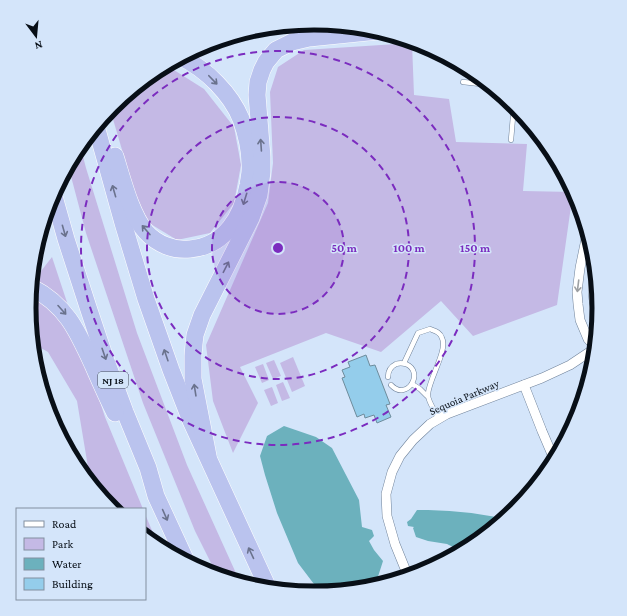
<svg xmlns="http://www.w3.org/2000/svg" width="627" height="616" font-family="'Crimson Pro',serif">
	<style>
		.green { fill: #c4b9e5 }
		.water { fill: #6cb1bd }
		.building { fill: #94cdeb; stroke: #6e8c9c }
		.lines { fill: none; stroke-linecap: round; stroke-linejoin: round }
		.service-casing { stroke: #6e8199; stroke-width: 5.5 }
		.minor-casing { stroke: #6e8199; stroke-width: 10 }
		.motorway-casing { stroke: #fff; stroke-width: 18 }
		.service { stroke: #fff; stroke-width: 4.5 }
		.minor { stroke: #fff; stroke-width: 9 }
		.motorway { stroke: #bac3ee; stroke-width: 17 }
		.oneway { stroke: #6a728d }
		.oneway2 { stroke: #9c9fa2 }
		.ring { fill: none; stroke: #7b2cbf; stroke-width: 2; stroke-dasharray: 7 5 }
		.labels { text-anchor: middle; stroke-width: 3; stroke-linejoin: round; paint-order: stroke }
		.shield { fill: #d4e5fa; stroke: #454f5b; stroke-width: 1 }
		.shield-label { font-size: 10px; font-weight: bold; fill: #080f17 }
		.street-label { font-size: 11px; fill: #080f17; stroke: #d4e5fa }
		.rim { fill: none; stroke: #080f17; stroke-width: 5 }
		.centre { fill: #7b2cbf; stroke: #d4e5fa; stroke-width: 2 }
		.ring-label { font-size: 12px; text-anchor: middle; font-weight: bold; fill: #7b2cbf; stroke: #d4e5fa; stroke-width: 3; stroke-linejoin: round; paint-order: stroke }
	</style>
	<rect width="100%" height="100%" fill="#d4e5fa"/>
	<g class="green">
		<polygon points="412,43 414,95 449,99 456,142 527,144 523,191 573,192 557,305 473,336 441,301 381,352 326,333 240,367 258,403 233,453 213,401 206,345 268,203 273,163 270,92 278,67 304,50"/>
		<polygon points="166,65 204,89 234,127 241,165 234,203 210,233 177,240 149,223 135,194 110,109 155,71"/>
		<polygon points="80,145 86,168 137,333 187,465 240,582 217,575 195,531 143,403 86,233 68,165 77,149"/>
		<polygon points="52,257 105,417 143,509 112,509 97,491 89,473 77,401 48,352 32,343 29,308 31,284"/>
		<polygon points="293,357 305,386 292,392 280,363"/>
		<polygon points="274,360 281,376 273,379 266,363"/>
		<polygon points="263,364 269,380 262,383 255,367"/>
		<polygon points="283,382 290,398 282,401 276,385"/>
		<polygon points="272,387 278,403 271,406 264,390"/>
		<polygon points="145,514 159,547 145,537"/>
	</g>
	<g class="water">
		<polygon points="284,426 316,437 332,448 359,500 362,527 372,530 374,536 369,541 374,550 383,561 375,586 369,588 320,592 298,563 277,513 265,475 260,456 267,436"/>
		<path d="M417 510C446 510 475 512 504 519L472 545 461 551 447 544 428 541 416 537 413 528 414 527 408 526 407 522 411 519Z"/>
	</g>
	<polygon class="building" points="366,355 370,366 375,365 390,404 386,405 391,417 377,423 374,415 365,418 364,414 357,417 342,378 345,377 342,370 350,367 348,362"/>
	<g class="lines">
		<defs>
			<g id="service">
				<polyline points="463,82 489,85"/>
				<polyline points="511,140 514,105"/>
				<path d="M404 363 418 333 430 329C435 331 440 332 442 338 448 350 429 379 428 394 427 400 436 413 439 419"/>
				<path d="M388 377C388 371 390 367 396 364 399 363 402 363 406 364 425 372 407 402 391 385"/>
				<polyline points="412,384 420,389 427,396"/>
			</g>
			<g id="minor">
				<polyline points="587,234 580,268 577,292 578,304 580,320 588,339 595,347"/>
				<path d="M595 268C592 286 592 299 598 316"/>
				<polyline points="524,385 542,431 554,459"/>
				<polyline points="408,576 395,544 387,516 386,494 392,472 400,456 413,440 430,424 447,414 542,378 570,365 594,349"/>
			</g>
			<g id="motorway">
				<polyline points="96,126 123,223 146,299 171,370 191,421 268,588"/>
				<path d="M115 156C122 178 131 215 146 232 157 244 174 251 190 249 225 246 242 217 248 185 249 178 251 171 250 164 250 149 246 133 241 119 231 94 206 69 181 57"/>
				<polyline points="53,193 66,239 88,307 106,361 125,412 148,468 156,496 186,561"/>
				<path d="M31 287C66 305 77 330 93 365 100 381 107 397 115 413"/>
				<polyline points="208,456 193,379 193,356 194,344 195,335 202,315 251,218 259,195 262,172 262,157 257,95 258,82 262,70 266,62 276,50 292,42 309,38 378,31"/>
			</g>
		</defs>
		<use href="#service" class="service-casing"/>
		<use href="#minor" class="minor-casing"/>
		<use href="#motorway" class="motorway-casing"/>
		<use href="#service" class="service"/>
		<use href="#minor" class="minor"/>
		<use href="#motorway" class="motorway"/>
	</g>
	<defs><path id="oneway-shaft" d="M-6 0H5M1.5-3L5.5 0L1.5 3" fill="none" stroke-width="1.6" stroke-linecap="round" stroke-linejoin="round"/></defs>
	<g class="oneway">
		<use href="#oneway-shaft" transform="translate(213 80) rotate(46)"/>
		<use href="#oneway-shaft" transform="translate(261 145) rotate(-94)"/>
		<use href="#oneway-shaft" transform="translate(114 191) rotate(-106)"/>
		<use href="#oneway-shaft" transform="translate(245 199) rotate(107)"/>
		<use href="#oneway-shaft" transform="translate(146 230) rotate(-131)"/>
		<use href="#oneway-shaft" transform="translate(64 231) rotate(74)"/>
		<use href="#oneway-shaft" transform="translate(226 267) rotate(-63)"/>
		<use href="#oneway-shaft" transform="translate(62 310) rotate(48)"/>
		<use href="#oneway-shaft" transform="translate(104 354) rotate(71)"/>
		<use href="#oneway-shaft" transform="translate(166 355) rotate(-109)"/>
		<use href="#oneway-shaft" transform="translate(195 390) rotate(-99)"/>
		<use href="#oneway-shaft" transform="translate(165 515) rotate(66)"/>
		<use href="#oneway-shaft" transform="translate(251 553) rotate(-115)"/>
	</g>
	<use class="oneway2" href="#oneway-shaft" transform="translate(578 286) rotate(97)"/>
	<circle cx="278" cy="248" r="66" fill="#7b2cbf" fill-opacity=".12"/>
	<g class="ring">
		<circle cx="278" cy="248" r="66"/>
		<circle cx="278" cy="248" r="131"/>
		<circle cx="278" cy="248" r="197"/>
	</g>
	<g class="labels">
		<rect class="shield" x="98" y="372" width="30" height="16" rx="3"/>
		<g class="shield-label">
			<text x="113" y="384">NJ 18</text>
		</g>
		<g class="street-label">
			<text transform="translate(464 397) rotate(-23)" y="4">Sequoia Parkway</text>
		</g>
	</g>
	<path d="M0 0H627V616H0ZM36 308a278 278 0 1 1 556 0a278 278 0 1 1-556 0Z" fill="#d4e5fa" fill-rule="evenodd"/>
	<path class="rim" d="M36 308a278 278 0 1 1 556 0a278 278 0 1 1-556 0Z"/>
	<circle cx="278" cy="248" r="6" class="centre"/>
	<g class="ring-label">
		<text x="344" y="252">50 m</text>
		<text x="409" y="252">100 m</text>
		<text x="475" y="252">150 m</text>
	</g>
	<rect x="16" y="508" width="130" height="92" fill="#d4e5fa" stroke="#828f9f"/>
	<rect x="24" y="521" width="20" height="6" fill="#ffffff" stroke="#828f9f"/>
	<text x="52" y="528" font-size="12" fill="#080f17">Road</text>
	<rect x="24" y="538" width="20" height="12" fill="#c4b9e5" stroke="#828f9f"/>
	<text x="52" y="548" font-size="12" fill="#080f17">Park</text>
	<rect x="24" y="558" width="20" height="12" fill="#6cb1bd" stroke="#828f9f"/>
	<text x="52" y="568" font-size="12" fill="#080f17">Water</text>
	<rect x="24" y="578" width="20" height="12" fill="#94cdeb" stroke="#828f9f"/>
	<text x="52" y="588" font-size="12" fill="#080f17">Building</text>
	<g transform="translate(36 36) rotate(164)" stroke="#d4e5fa" stroke-width="3" paint-order="stroke">
	<path d="M0-3L7 15L0 10L-7 15Z" fill="#080f17"/>
	<text y="-6" font-size="11" font-weight="bold" text-anchor="middle" fill="#080f17">N</text>
	</g>
</svg>
